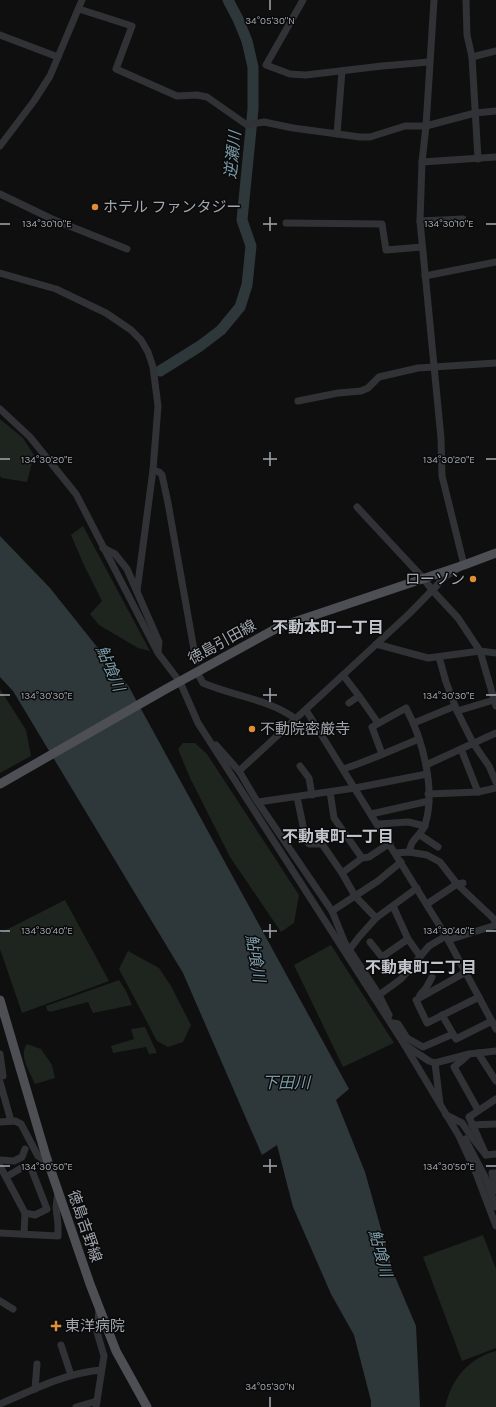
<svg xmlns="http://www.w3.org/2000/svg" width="496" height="1407" font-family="Karla,'Noto Sans JP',sans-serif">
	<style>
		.green { fill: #1e241e }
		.water { fill: #2e383b }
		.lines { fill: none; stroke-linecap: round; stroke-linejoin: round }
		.river { stroke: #2e383b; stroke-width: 11 }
		.minor { stroke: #313235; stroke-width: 7 }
		.major { stroke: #4d4f54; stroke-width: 9 }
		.ticks { fill: none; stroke: #a2a8b0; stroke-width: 1.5 }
		.poi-dot { fill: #de8d39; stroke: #0a0a0b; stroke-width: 1.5 }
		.labels { text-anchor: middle; stroke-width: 3; stroke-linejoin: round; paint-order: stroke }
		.poi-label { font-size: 15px; fill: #a2a8b0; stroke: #0a0a0b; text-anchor: start }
		.street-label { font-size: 15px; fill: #a2a8b0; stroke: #0a0a0b }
		.water-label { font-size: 16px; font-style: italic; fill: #7b9aa8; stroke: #0a0a0b }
		.neighbourhood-label { font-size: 16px; font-weight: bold; fill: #c2c6cc; stroke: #0a0a0b }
		.ticks-label { font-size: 10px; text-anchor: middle; fill: #a2a8b0; stroke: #0a0a0b; stroke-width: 3; stroke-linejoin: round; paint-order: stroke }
	</style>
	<rect width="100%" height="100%" fill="#0f0f10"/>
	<g class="green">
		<polygon points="0,419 23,438 34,455 27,482 2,478 0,476"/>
		<polygon points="83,526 150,651 138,648 99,625 90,614 102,601 84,565 71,535"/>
		<polygon points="0,689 26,730 31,756 0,773"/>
		<polygon points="183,743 195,743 207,754 299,895 294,923 281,932 230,857 190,778 178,749"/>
		<polygon points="65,900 109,981 22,1013 0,949 0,933"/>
		<polygon points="331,945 394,1043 343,1067 294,965"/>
		<polygon points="128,951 159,968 171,986 191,1025 183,1042 168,1047 157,1041 119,969"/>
		<polygon points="119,980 126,991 132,1005 93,1013 88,1002 50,1012 47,1010 46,1006"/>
		<polygon points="145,1027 157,1053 149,1054 146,1047 113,1053 111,1046 134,1039 131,1029"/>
		<path d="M27 1044 41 1049 52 1065 55 1078 35 1084C30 1072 18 1055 27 1044Z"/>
		<polygon points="483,1235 496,1269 496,1348 462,1361 423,1257"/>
		<path d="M496 1351V1407H445C451 1380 468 1358 496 1351Z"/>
	</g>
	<polygon class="water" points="0,536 50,588 129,687 349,1089 336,1100 365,1172 393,1272 416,1326 420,1407 371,1407 371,1401 354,1335 331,1294 293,1207 277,1145 262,1155 183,973 13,691 0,677"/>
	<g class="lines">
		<polyline class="river" points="160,371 200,346 221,330 240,307 247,285 251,246 242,220 253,109 253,67 247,41 238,19 228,0"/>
		<g class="minor">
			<polyline points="303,0 266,65 290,74 306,75 382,66 429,62"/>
			<polyline points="466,0 467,35 472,57 478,159"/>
			<polyline points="79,9 132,26 116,69 177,96 197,95 207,97 247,125 264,122 293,128 360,137 370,137 405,126 426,126 475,113 496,111"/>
			<polyline points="0,35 58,57"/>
			<polyline points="472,57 496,51"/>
			<polyline points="337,134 342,71"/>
			<polyline points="0,146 34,101 50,76 82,0"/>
			<polyline points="422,162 496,157"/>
			<polyline points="0,194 52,219 127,249"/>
			<polyline points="420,221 463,219"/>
			<polyline points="286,223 382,224 386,250 422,247"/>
			<polyline points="0,273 56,289 106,313 131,330 141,340 148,352 153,367 158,406 153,470 137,591"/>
			<polyline points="425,276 496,262"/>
			<polyline points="298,401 338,393 361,391 368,388 379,377 418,368 496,363"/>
			<polyline points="0,409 30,437 76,494 158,653 180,682 198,723 404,1044 459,1136 476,1173 496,1226"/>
			<polyline points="153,470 159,472 162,475 168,503 196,661"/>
			<polyline points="357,507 423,578 433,591 458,618 480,651 496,706"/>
			<polyline points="103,548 115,554 127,569 159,642 158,652"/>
			<polyline points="376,644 428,658 480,651 496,653"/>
			<polyline points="439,657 446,682 457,711 473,743 489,766 496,782"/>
			<polyline points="343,675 359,696 378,723"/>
			<path d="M199 676 203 683C233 696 269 699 296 719"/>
			<polyline points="349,703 359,696"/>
			<polyline points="306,710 446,936 496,1029"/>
			<polyline points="457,711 494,700"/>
			<polyline points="414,723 455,706"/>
			<polyline points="216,745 239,771 255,798 332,911 345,943 379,995 389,1015"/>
			<polyline points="461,749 478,792"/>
			<path d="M382 754 372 727 406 708C423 740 436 790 425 825 422 833 416 836 412 843 411 845 410 849 409 852"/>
			<polyline points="426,765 496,733"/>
			<polyline points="300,766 309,778 312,795"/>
			<path d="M343 769C369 761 394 749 419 739"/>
			<polyline points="239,771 410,613 446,576 464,565 442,476 441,438 420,221 422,162 426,126 434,0"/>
			<polyline points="330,792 334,818 362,858"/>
			<polyline points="428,794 478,792 496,788"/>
			<polyline points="297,797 306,840 309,844 322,844 342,873 355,896 376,918"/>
			<polyline points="258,802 355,788 427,774"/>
			<polyline points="371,814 429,801"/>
			<polyline points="378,824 408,822 425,826"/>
			<polyline points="420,835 438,847"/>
			<polyline points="396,853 409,852 427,855 440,862 457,884 493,918 496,923"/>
			<polyline points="342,873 362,858 369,857 390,843"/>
			<polyline points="427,904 457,884 463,883"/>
			<polyline points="393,906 408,939 420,956"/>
			<polyline points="332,911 378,881 401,862"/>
			<polyline points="448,940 496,925"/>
			<polyline points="370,942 382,957 408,939"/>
			<polyline points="350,949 359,937 376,918 417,888"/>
			<polyline points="466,972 416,1000 427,1023 479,997"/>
			<polyline points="379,995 401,979 429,946 446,936"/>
			<polyline points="420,995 426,988 432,977"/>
			<polyline points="442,1015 456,1039 492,1021"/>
			<polyline points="393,1023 398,1024 407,1038 423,1047 453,1034"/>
			<polyline points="405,1045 429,1061 435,1063 469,1054 496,1051"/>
			<polyline points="478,1053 496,1081"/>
			<polyline points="0,1054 3,1076 0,1076"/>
			<polyline points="467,1056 454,1067 478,1110"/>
			<polyline points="435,1063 440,1104"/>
			<polyline points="0,1082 11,1121"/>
			<polyline points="446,1115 462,1123 471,1136 486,1155 496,1154"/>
			<polyline points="0,1122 15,1121 21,1124 38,1156 49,1164"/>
			<polyline points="472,1125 496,1124"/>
			<polyline points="465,1139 485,1177 496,1207"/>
			<polyline points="486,1155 469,1117 496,1099"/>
			<polyline points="0,1160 14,1161 22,1157 25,1149"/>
			<polyline points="0,1166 25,1213 24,1234"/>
			<polyline points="6,1177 23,1167 31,1168 47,1209 35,1215 25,1213"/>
			<polyline points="495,1191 492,1173 496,1173"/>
			<polyline points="0,1233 58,1236 58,1224 56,1207 58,1192"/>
			<polyline points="0,1301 13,1309"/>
			<polyline points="61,1345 71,1375"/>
			<polyline points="35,1389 37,1364"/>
			<path d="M0 1404C33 1390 65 1373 101 1370"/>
			<polyline points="76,1407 97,1401"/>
			<polyline points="96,1407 104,1356 97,1332 99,1309"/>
		</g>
		<g class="major">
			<polyline points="0,784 166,689 279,627 464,565 496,553"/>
			<polyline points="0,1000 46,1156 90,1284 116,1351 147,1407"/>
		</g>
	</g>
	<path class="ticks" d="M270 0V10M270 217V231M0 224H10M263 224H277M486 224H496M270 452V466M0 459H10M263 459H277M486 459H496M270 688V702M0 695H10M263 695H277M486 695H496M270 924V938M0 931H10M263 931H277M486 931H496M270 1159V1173M0 1166H10M263 1166H277M486 1166H496M270 1397V1407"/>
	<g class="poi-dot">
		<circle cx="95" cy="207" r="4"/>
		<circle cx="473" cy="579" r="4"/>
		<circle cx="252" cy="729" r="4"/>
		<path d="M54 1320h4v4h4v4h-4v4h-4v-4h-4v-4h4z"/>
	</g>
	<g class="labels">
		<g class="poi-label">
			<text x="103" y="212">ホテル ファンタジー</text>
			<text x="465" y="584" text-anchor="end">ローソン</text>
			<text x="260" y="734">不動院密厳寺</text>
			<text x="65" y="1331">東洋病院</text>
		</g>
		<g class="street-label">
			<text transform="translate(222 642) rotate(-29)" y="5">徳島引田線</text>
			<text transform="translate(85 1226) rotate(71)" y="5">徳島吉野線</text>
		</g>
		<g class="water-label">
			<text transform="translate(232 155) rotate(-84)" y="6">逆瀬川</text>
			<text transform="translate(111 668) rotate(67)" y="6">鮎喰川</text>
			<text transform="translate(256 958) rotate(80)" y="6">鮎喰川</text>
			<text x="286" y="1088">下田川</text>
			<text transform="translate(381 1253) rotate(75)" y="6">鮎喰川</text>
		</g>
		<g class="neighbourhood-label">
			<text x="328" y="633">不動本町一丁目</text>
			<text x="338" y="842">不動東町一丁目</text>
			<text x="421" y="973">不動東町二丁目</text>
		</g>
	</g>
	<g class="ticks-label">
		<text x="270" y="24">34°05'30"N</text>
		<text x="449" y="227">134°30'10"E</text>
		<text x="47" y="227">134°30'10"E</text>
		<text x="47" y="463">134°30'20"E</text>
		<text x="449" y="463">134°30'20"E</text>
		<text x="449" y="699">134°30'30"E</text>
		<text x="47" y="699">134°30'30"E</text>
		<text x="449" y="934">134°30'40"E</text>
		<text x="47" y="934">134°30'40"E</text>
		<text x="47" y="1170">134°30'50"E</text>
		<text x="449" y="1170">134°30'50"E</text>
		<text x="270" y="1390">34°05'30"N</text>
	</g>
</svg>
